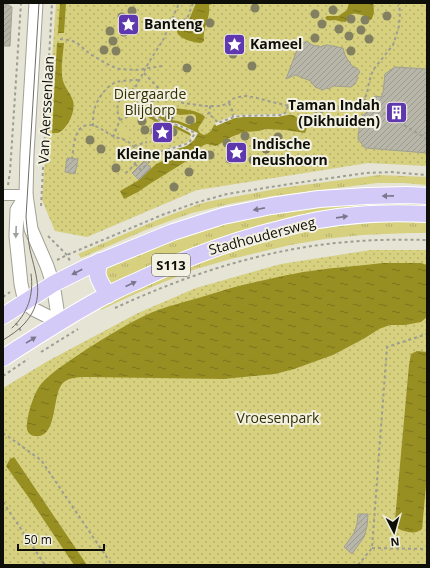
<svg xmlns="http://www.w3.org/2000/svg" width="430" height="568" font-family="'Open Sans',sans-serif">
	<style>
		.grass { fill: url(#grass-tufts) }
		.park { fill: url(#park-dots) }
		.garden { fill: #d6d07f }
		.water { fill: url(#water-ripples); fill-rule: evenodd }
		.pier { fill: #e5e4d5 }
		.lines { fill: none; stroke-linecap: round; stroke-linejoin: round }
		.stream { stroke: #988f23; stroke-width: 3.5 }
		.building { fill: url(#building-hatch); stroke: #a1a092 }
		.minor-casing { stroke: #a2a194; stroke-width: 12 }
		.tertiary-casing { stroke: #a2a194; stroke-width: 15 }
		.primary-casing { stroke: #fff; stroke-width: 18 }
		.path { stroke: #9d9d91; stroke-width: 2; stroke-dasharray: 3 3; stroke-linecap: butt }
		.minor { stroke: #fff; stroke-width: 10 }
		.tertiary { stroke: #fff; stroke-width: 13 }
		.primary { stroke: #d3caf7; stroke-width: 16 }
		.tram { stroke: #6e6e64; stroke-width: 1 }
		.tree { fill: #838061 }
		.oneway { fill: #7b768c }
		.oneway2 { fill: #9f9f9d }
		.labels { text-anchor: middle; stroke-width: 4; stroke-linejoin: round; paint-order: stroke }
		.shield { fill: #f2f1e2; stroke: #53534b; stroke-width: 1 }
		.shield-label { font-size: 13px; font-weight: bold; fill: #0f0f0a }
		.poi-label { font-size: 14px; font-weight: bold; fill: #0f0f0a; stroke: #f2f1e2; text-anchor: start }
		.park-label { font-size: 14px; fill: #322f02; stroke: #f2f1e2 }
		.street-label { font-size: 14px; fill: #0f0f0a; stroke: #f2f1e2 }
	</style>
	<defs>
		<pattern id="grass-tufts" width="24" height="20" patternUnits="userSpaceOnUse"><rect width="24" height="20" fill="#d6d07f"/><path d="M3 7l-1-3M5 7V3M7 7l1-3M15 17l-1-3M17 17v-4M19 17l1-3" fill="none" stroke="#b6b16c"/></pattern>
		<pattern id="park-dots" width="8" height="8" patternUnits="userSpaceOnUse"><rect width="8" height="8" fill="#d6d07f"/><path d="M2 2h.1M6 6h.1" fill="none" stroke="#b6b16c" stroke-width="1.8" stroke-linecap="round"/></pattern>
		<pattern id="water-ripples" width="26" height="14" patternUnits="userSpaceOnUse"><rect width="26" height="14" fill="#988f23"/><path d="M2 4q2-2 4 0t4 0M15 11q2-2 4 0t4 0" fill="none" stroke="#7a731d"/></pattern>
		<pattern id="building-hatch" width="6" height="6" patternUnits="userSpaceOnUse"><rect width="6" height="6" fill="#b7b6a8"/><path d="M-1 1l2-2M0 6l6-6M5 7l2-2" fill="none" stroke="#9c9b8f"/></pattern>
	</defs>
	<rect width="100%" height="100%" fill="#e5e4d5"/>
	<g class="grass">
		<polygon points="379,175 427,177 427,185 404,183 377,183 273,196 229,204 192,213 172,220 148,229 81,258 78,254 157,220 199,204 211,201 281,188"/>
		<polygon points="372,202 427,202 427,206 399,205 374,206 112,284 109,283 105,275 106,271 108,268 163,245 177,238 255,215 330,206"/>
		<polygon points="393,221 427,223 427,233 408,233 362,235 325,239 290,245 227,260 193,270 135,294 103,309 101,310 99,307 99,305 215,254 291,233 330,227"/>
	</g>
	<g class="park">
		<polygon points="56,3 427,3 427,166 368,163 197,190 87,237 55,231 42,200"/>
		<polygon points="371,250 427,250 427,565 3,565 3,388 48,361 138,313 196,288 281,264"/>
	</g>
	<g class="garden">
		<path d="M140 86C144 98 143 110 134 120 130 123 126 124 124 128L125 131C129 133 131 134 131 138L121 132V124L129 119 134 115 139 105 140 97 138 90Z"/>
		<path d="M129 94H131L134 96C135 104 131 112 123 115L120 113C120 105 122 99 129 94Z"/>
	</g>
	<g class="water">
		<polygon points="60,3 66,3 64,33 58,33"/>
		<path d="M196 3H215L209 5C211 18 202 28 204 41L201 43C195 43 179 39 177 32 177 28 179 25 181 22L189 20Z"/>
		<path d="M349 3H373C374 10 375 14 371 20 364 19 370 20 365 16 362 15 361 15 358 14 349 13 350 15 346 22 342 22 339 21 335 20 332 20 330 21 327 20L325 18 327 16H338L340 15 347 10Z"/>
		<path d="M57 43H64C63 54 60 71 63 81 65 88 71 94 73 101 76 110 68 129 58 133 56 133 53 133 52 133Z"/>
		<path d="M144 108C158 107 196 107 205 117 203 122 198 126 198 130L200 133 204 135 207 134 211 131 214 125 236 117 293 115 305 123 307 127 305 133 285 130 265 129 259 131 244 132 231 137 218 145 215 146 207 144 204 145 195 150 185 162 148 185 138 192 124 199 120 191 139 180 156 164 167 159 169 155 170 151 192 141 191 136 175 128 164 127 143 114 141 112ZM171 112 180 115 193 114 195 115 196 117V122L194 123 189 125 178 121 165 119 163 116 165 114Z"/>
		<path d="M383 263H421L427 265V317L421 322 405 325H390L379 329 365 338 333 355 294 369 275 374 224 379 87 377C80 377 71 377 64 382 51 392 59 439 35 436 28 435 26 430 27 423 28 412 34 393 41 384 52 371 73 359 87 349 106 337 125 325 144 316 164 306 187 302 208 295 215 293 221 291 228 289 244 284 261 281 278 277 289 275 300 272 311 271 335 267 359 266 383 263Z"/>
		<path d="M417 351 427 352V475L422 529C416 535 404 532 397 528L395 520 409 365 411 354Z"/>
		<polygon points="14,457 87,565 74,565 29,498 6,466 10,459"/>
	</g>
	<g class="pier">
		<polygon points="149,107 151,107 152,113 165,122 177,123 198,133 194,140 188,145 184,147 168,151 168,149 172,147 186,143 191,139 190,138 191,135 190,133 177,126 164,125 150,114"/>
		<polygon points="287,113 286,115 278,117 244,117 235,118 216,126 215,123 234,115 280,114"/>
	</g>
	<g class="lines">
		<polyline class="stream" points="118,150 123,152 123,159"/>
	</g>
	<g class="building">
		<polygon points="3,4 9,5 12,7 10,46 3,46"/>
		<polygon points="307,41 312,45 322,47 322,46 327,45 343,48 345,55 348,60 353,67 357,68 360,72 357,76 357,80 355,84 351,87 333,86 329,89 326,88 323,90 315,87 314,85 311,83 311,81 295,75 286,79 297,50 295,47"/>
		<polygon points="395,67 427,69 427,153 365,148 358,139 360,118 374,106 375,96 382,97 382,93 383,93 385,74"/>
		<polygon points="67,158 78,159 75,174 65,172"/>
		<polygon points="144,161 151,168 139,180 132,173"/>
		<polygon points="358,514 368,514 367,526 364,537 352,554 344,547 354,533 357,524"/>
	</g>
	<g class="lines">
		<defs>
			<polyline id="minor" points="3,195 26,195"/>
			<g id="tertiary">
				<polyline points="36,3 27,154 26,195 31,229 47,266 53,284 59,322"/>
				<polyline points="26,195 17,210 16,236 21,284 25,302 28,305 33,309 59,322"/>
			</g>
			<g id="primary">
				<path d="M100 261C94 277 100 281 108 295"/>
				<polyline points="3,316 53,284 87,267 173,232 223,216 271,206 319,199 367,196 408,195 427,196"/>
				<path d="M3 358C37 336 71 314 107 295 117 290 127 285 137 281 183 259 230 241 280 229 305 222 331 217 357 215 380 213 404 213 427 214"/>
			</g>
		</defs>
		<use href="#minor" class="minor-casing"/>
		<use href="#tertiary" class="tertiary-casing"/>
		<use href="#primary" class="primary-casing"/>
		<g class="path">
			<polyline points="171,22 187,19 193,3"/>
			<polyline points="60,39 68,40 76,42 90,54 111,66 119,69 136,70 162,66"/>
			<polyline points="144,73 164,94 183,103 205,106 221,106 228,103 232,99 238,97 247,96 257,98 268,101 316,112 324,112 337,109 360,102 364,99 367,94 369,82 373,70 393,45 396,36 399,26 400,13 399,3"/>
			<polyline points="364,99 374,107 427,139"/>
			<polyline points="229,103 232,110 233,117"/>
			<polyline points="210,106 210,112 208,114 214,118 218,123 231,118 240,116 283,115 285,113 288,106"/>
			<path d="M120 120C113 104 121 94 135 88"/>
			<path d="M93 126C93 121 93 115 94 110 97 100 106 85 117 82 124 80 133 80 140 80"/>
			<polyline points="113,137 120,120 129,116 137,105 137,99 135,88 149,62 163,40 179,3"/>
			<polyline points="134,146 147,142"/>
			<path d="M72 159C74 145 74 120 95 126 101 128 105 132 111 135 115 138 121 138 125 140 134 144 140 154 135 163 133 167 128 171 124 174"/>
			<path d="M135 164 141 170 155 156 162 151 183 145 189 143 195 133 178 125 164 123 151 114 150 110V105L151 102C157 99 161 100 164 94"/>
			<polyline points="8,185 10,172 21,3"/>
			<polyline points="41,206 52,3"/>
			<polyline points="48,236 67,255 70,261"/>
			<polyline points="57,260 67,255 162,215 195,203 227,194 296,183 366,173 392,172 427,175"/>
			<polyline points="3,297 10,292"/>
			<path d="M115 308C182 277 253 253 327 244 360 240 394 239 427 240"/>
			<polyline points="16,323 21,331"/>
			<polyline points="41,352 78,329"/>
			<polyline points="3,376 28,359"/>
			<polyline points="3,433 41,460 112,565"/>
			<polyline points="3,502 45,565"/>
			<polyline points="372,548 427,549"/>
			<polyline points="358,565 372,548 387,347 427,334"/>
		</g>
		<use href="#minor" class="minor"/>
		<use href="#tertiary" class="tertiary"/>
		<use href="#primary" class="primary"/>
		<g class="tram">
			<path d="M12 328C28 313 34 295 31 274"/>
			<path d="M3 340C11 335 19 330 25 323 46 299 36 276 30 250 28 239 27 228 26 217L39 3"/>
		</g>
	</g>
	<g class="tree">
		<circle cx="255" cy="8" r="4.5"/>
		<circle cx="333" cy="10" r="4.5"/>
		<circle cx="132" cy="11" r="4.5"/>
		<circle cx="315" cy="14" r="4.5"/>
		<circle cx="387" cy="16" r="4.5"/>
		<circle cx="122" cy="17" r="4.5"/>
		<circle cx="351" cy="19" r="4.5"/>
		<circle cx="365" cy="20" r="4.5"/>
		<circle cx="210" cy="23" r="4.5"/>
		<circle cx="322" cy="24" r="4.5"/>
		<circle cx="339" cy="29" r="4.5"/>
		<circle cx="361" cy="30" r="4.5"/>
		<circle cx="110" cy="31" r="4.5"/>
		<circle cx="124" cy="32" r="4.5"/>
		<circle cx="349" cy="36" r="4.5"/>
		<circle cx="315" cy="38" r="4.5"/>
		<circle cx="369" cy="39" r="4.5"/>
		<circle cx="113" cy="41" r="4.5"/>
		<circle cx="104" cy="50" r="4.5"/>
		<circle cx="116" cy="51" r="4.5"/>
		<circle cx="351" cy="51" r="4.5"/>
		<circle cx="233" cy="54" r="4.5"/>
		<circle cx="252" cy="66" r="4.5"/>
		<circle cx="187" cy="68" r="4.5"/>
		<circle cx="169" cy="117" r="4.5"/>
		<circle cx="190" cy="120" r="4.5"/>
		<circle cx="142" cy="121" r="4.5"/>
		<circle cx="145" cy="130" r="4.5"/>
		<circle cx="155" cy="131" r="4.5"/>
		<circle cx="173" cy="132" r="4.5"/>
		<circle cx="245" cy="136" r="4.5"/>
		<circle cx="278" cy="137" r="4.5"/>
		<circle cx="90" cy="140" r="4.5"/>
		<circle cx="227" cy="143" r="4.5"/>
		<circle cx="101" cy="149" r="4.5"/>
		<circle cx="266" cy="149" r="4.5"/>
		<circle cx="126" cy="155" r="4.5"/>
		<circle cx="210" cy="155" r="4.5"/>
		<circle cx="230" cy="159" r="4.5"/>
		<circle cx="253" cy="160" r="4.5"/>
		<circle cx="116" cy="168" r="4.5"/>
		<circle cx="189" cy="172" r="4.5"/>
		<circle cx="174" cy="187" r="4.5"/>
	</g>
	<defs><path id="oneway-solid" d="M-6-.8H1V-3.2L6.5 0L1 3.2V.8H-6Z"/></defs>
	<g class="oneway">
		<use href="#oneway-solid" transform="translate(388 196) rotate(179)"/>
		<use href="#oneway-solid" transform="translate(259 209) rotate(169)"/>
		<use href="#oneway-solid" transform="translate(342 217) rotate(-8)"/>
		<use href="#oneway-solid" transform="translate(77 272) rotate(152)"/>
		<use href="#oneway-solid" transform="translate(131 284) rotate(-25)"/>
		<use href="#oneway-solid" transform="translate(31 340) rotate(-32)"/>
	</g>
	<use class="oneway2" href="#oneway-solid" transform="translate(16 232) rotate(92)"/>
	<defs>
		<symbol id="sight-square" viewBox="-11 -11 22 22"><rect x="-9" y="-9" width="18" height="18" rx="4" fill="#5f38b0" stroke="#f2f1e2"/><path d="M0-6L1.8-2.2L6-1.7L2.9 1.2L3.7 5.4L0 3.3L-3.7 5.4L-2.9 1.2L-6-1.7L-1.8-2.2Z" fill="#fff"/></symbol>
		<symbol id="building-square" viewBox="-11 -11 22 22"><rect x="-9" y="-9" width="18" height="18" rx="4" fill="#5f38b0" stroke="#f2f1e2"/><path d="M-4-6H4V6H1V3H-1V6H-4ZM-2.5-4.3h1.7v1.8h-1.7ZM.8-4.3h1.7v1.8H.8ZM-2.5-1h1.7V.8h-1.7ZM.8-1h1.7V.8H.8Z" fill="#fff"/></symbol>
	</defs>
	<g fill-rule="evenodd">
		<use href="#sight-square" x="116" y="12" width="25" height="25"/>
		<use href="#sight-square" x="222" y="32" width="25" height="25"/>
		<use href="#building-square" x="384" y="100" width="25" height="25"/>
		<use href="#sight-square" x="150" y="120" width="25" height="25"/>
		<use href="#sight-square" x="224" y="140" width="25" height="25"/>
	</g>
	<g class="labels">
		<rect class="shield" x="152" y="254" width="38" height="22" rx="3"/>
		<g class="shield-label">
			<text x="171" y="270">S113</text>
		</g>
		<g class="poi-label">
			<text x="144" y="29">Banteng</text>
			<text x="250" y="49">Kameel</text>
			<text x="380" y="110" text-anchor="end">Taman Indah<tspan x="380" dy="16">(Dikhuiden)</tspan></text>
			<text x="252" y="149">Indische<tspan x="252" dy="16">neushoorn</tspan></text>
			<text x="162" y="159" text-anchor="middle">Kleine panda</text>
		</g>
		<g class="park-label">
			<text x="150" y="99">Diergaarde<tspan x="150" dy="16">Blijdorp</tspan></text>
			<text x="278" y="423">Vroesenpark</text>
		</g>
		<g class="street-label">
			<text transform="translate(46 110) rotate(-87)" y="5">Van Aerssenlaan</text>
			<text transform="translate(262 236) rotate(-15)" y="5">Stadhoudersweg</text>
		</g>
	</g>
	<rect width="430" height="568" fill="none" stroke="#0f0f0a" stroke-width="8"/>
	<g transform="translate(394 532) rotate(174)" stroke="#f2f1e2" stroke-width="3" paint-order="stroke">
	<path d="M0-3L7 15L0 10L-7 15Z" fill="#0f0f0a"/>
	<text y="-6" font-size="11" font-weight="bold" text-anchor="middle" fill="#0f0f0a">N</text>
	</g>
	<path d="M18 544v6h86v-6" fill="none" stroke="#0f0f0a" stroke-width="2"/>
	<text x="24" y="544" font-size="12" fill="#0f0f0a" stroke="#f2f1e2" stroke-width="3" paint-order="stroke">50 m</text>
</svg>
